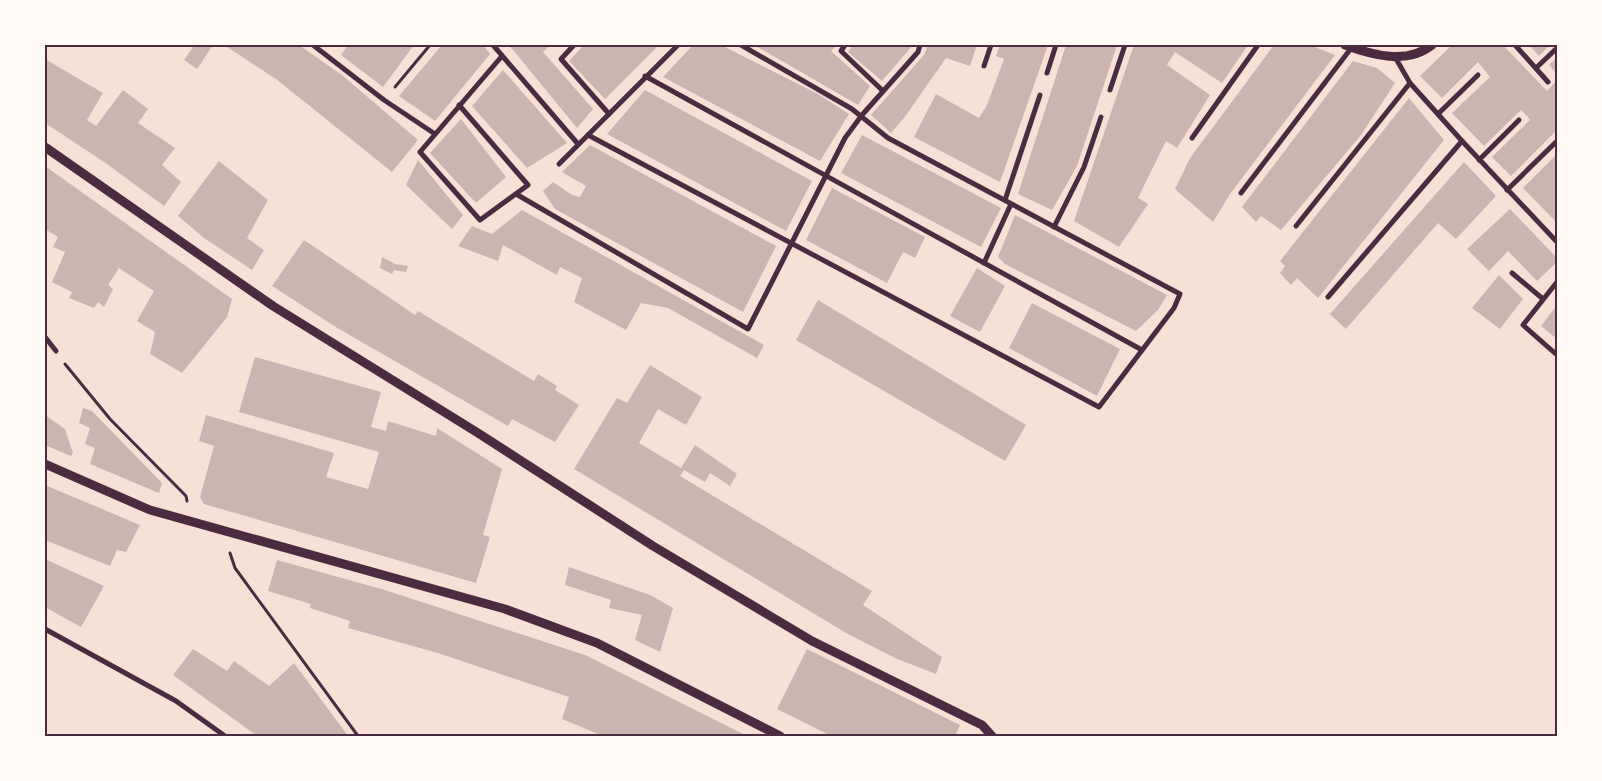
<svg xmlns="http://www.w3.org/2000/svg" width="1602" height="781" font-family="'IBM Plex Sans',sans-serif">
	<style>
		.building { fill: #ccb4b1 }
		.lines { fill: none; stroke-linecap: round; stroke-linejoin: round }
		.path { stroke: #4a2c40; stroke-width: 3 }
		.minor { stroke: #4a2c40; stroke-width: 5 }
		.tertiary { stroke: #4a2c40; stroke-width: 9 }
		.neatline { fill: none; stroke: #4a2c40; stroke-width: 2 }
	</style>
	<rect width="100%" height="100%" fill="#f7e1d7"/>
	<g class="building">
		<polygon points="190,45 213,45 197,69 184,60 193,47"/>
		<polygon points="224,45 299,45 342,75 418,140 392,172 276,79"/>
		<polygon points="348,45 414,45 383,87 341,55"/>
		<polygon points="442,45 483,45 490,54 435,121 399,96"/>
		<polygon points="509,45 550,45 543,52 593,109 577,128"/>
		<polygon points="584,45 659,45 605,99 569,61"/>
		<polygon points="693,45 721,45 818,94 849,114 820,161 663,77"/>
		<polygon points="754,45 837,45 831,51 870,86 858,105"/>
		<polygon points="853,45 913,45 882,81 848,52"/>
		<polygon points="928,45 977,45 970,66 946,58 904,118 891,133 871,115 924,55"/>
		<polygon points="1000,45 1048,45 1000,182 914,137 936,94 979,118 987,105 1004,59 996,56"/>
		<polygon points="1066,45 1117,45 1077,166 1052,210 1018,194"/>
		<polygon points="1134,45 1248,45 1222,83 1175,52 1167,65 1210,95 1177,148 1166,141 1138,198 1148,204 1119,247 1074,221"/>
		<polygon points="1274,45 1310,45 1335,55 1230,194 1213,222 1175,189 1190,158"/>
		<polygon points="1452,45 1503,45 1547,91 1557,80 1557,130 1511,176 1492,157 1530,120 1527,116 1521,110 1484,146 1452,113 1490,77 1478,62 1442,98 1420,76"/>
		<polygon points="1529,45 1550,45 1539,56"/>
		<polygon points="1557,57 1557,74 1549,65"/>
		<polygon points="45,59 103,93 87,120 96,126 123,90 148,109 138,123 175,148 162,165 181,182 164,206 107,164 45,123"/>
		<polygon points="1353,61 1377,68 1395,83 1361,135 1281,230 1261,216 1256,222 1242,207"/>
		<polygon points="503,70 567,143 527,168 472,106"/>
		<polygon points="645,90 812,181 786,231 607,134"/>
		<polygon points="1409,98 1444,140 1318,298 1297,278 1291,285 1280,273 1285,266 1280,261"/>
		<polygon points="461,119 506,177 476,203 430,153"/>
		<polygon points="862,135 1001,208 981,247 841,173"/>
		<polygon points="590,145 776,246 743,312 555,209 543,191 553,182 572,195 580,197 586,186 562,172"/>
		<polygon points="1557,154 1557,223 1523,188"/>
		<polygon points="418,160 463,215 452,229 406,185"/>
		<polygon points="219,161 268,200 247,238 264,250 252,270 204,238 178,216"/>
		<polygon points="1464,162 1496,196 1456,239 1438,223 1346,329 1330,314"/>
		<polygon points="45,166 232,299 227,317 182,373 150,354 155,332 137,321 154,291 119,268 108,285 113,289 104,307 98,302 94,308 69,298 72,292 52,282 65,252 53,247 58,237 45,229"/>
		<polygon points="832,188 925,237 915,258 903,252 887,283 806,240"/>
		<polygon points="1510,209 1557,258 1557,262 1537,281 1508,251 1489,271 1467,249"/>
		<polygon points="522,210 764,345 757,358 668,308 641,303 626,330 574,302 582,278 560,267 557,275 503,245 498,261 458,246 472,226 492,234"/>
		<polygon points="1015,215 1167,295 1158,310 1136,331 1005,264 998,257"/>
		<polygon points="304,240 415,315 418,311 534,381 538,374 557,386 555,390 579,405 555,442 512,419 508,426 339,329 272,286"/>
		<polygon points="382,257 395,264 408,266 406,272 394,270 392,274 380,268"/>
		<polygon points="977,268 1005,286 980,332 950,316"/>
		<polygon points="1499,275 1523,299 1500,329 1472,308"/>
		<polygon points="818,300 1026,425 1005,461 796,340"/>
		<polygon points="1032,303 1120,349 1097,396 1009,348"/>
		<polygon points="1557,305 1557,339 1541,326"/>
		<polygon points="255,357 381,392 371,427 386,431 388,421 436,436 437,428 502,469 483,535 490,537 476,583 204,504 200,497 214,446 199,441 206,415 334,453 326,477 368,489 379,452 239,412"/>
		<polygon points="650,365 702,397 686,425 658,409 639,443 681,468 695,445 737,474 730,486 710,473 705,482 684,470 680,476 872,591 863,605 942,657 936,674 895,658 846,633 574,469 617,398 627,403"/>
		<polygon points="83,408 92,411 162,483 159,493 90,464 95,448 85,444 90,428 79,423"/>
		<polygon points="45,415 65,429 73,453 71,456 45,445"/>
		<polygon points="45,485 140,525 126,552 117,550 110,566 45,540"/>
		<polygon points="45,559 104,586 81,627 45,607"/>
		<polygon points="277,560 385,590 585,655 747,736 603,736 562,719 569,697 438,653 348,628 350,621 310,608 311,604 268,591"/>
		<polygon points="569,567 650,595 673,608 660,652 635,640 642,615 609,608 611,600 565,585"/>
		<polygon points="193,649 227,671 234,661 269,686 294,663 348,736 257,736 173,675"/>
		<polygon points="807,649 960,725 955,736 831,736 777,709"/>
	</g>
	<g class="lines">
		<g class="path">
			<polyline points="395,87 430,45"/>
			<polyline points="65,364 110,419 186,496 187,501"/>
			<polyline points="230,553 235,568 358,736"/>
		</g>
		<g class="minor">
			<polyline points="313,45 384,100 435,134"/>
			<polyline points="493,45 578,144"/>
			<polyline points="574,45 561,59 609,114"/>
			<polyline points="845,45 841,51 883,91"/>
			<polyline points="1515,45 1548,82"/>
			<polyline points="1395,57 1410,83 1462,141 1557,242"/>
			<polyline points="984,66 991,45"/>
			<polyline points="1536,68 1557,48"/>
			<polyline points="1047,73 1056,45"/>
			<polyline points="645,76 1142,350"/>
			<polyline points="1110,90 1125,45"/>
			<path d="M459 105 528 185 480 220 420 152C447 120 475 88 502 56"/>
			<polyline points="1438,114 1478,75"/>
			<polyline points="588,135 1099,407 1174,308 1180,294 888,138 852,109 741,45"/>
			<polyline points="1192,138 1258,45"/>
			<polyline points="1479,160 1519,120"/>
			<polyline points="559,164 678,45"/>
			<polyline points="1507,190 1557,141"/>
			<polyline points="1241,193 1352,47"/>
			<polyline points="516,194 748,329 845,138 862,115 918,52 920,45"/>
			<polyline points="1005,200 1040,95"/>
			<polyline points="1296,226 1410,83"/>
			<polyline points="1054,227 1084,167 1101,117"/>
			<polyline points="984,263 1011,204"/>
			<polyline points="1512,273 1543,299"/>
			<polyline points="1557,282 1523,325 1557,355"/>
			<polyline points="1328,297 1462,141"/>
			<polyline points="45,337 56,351"/>
			<polyline points="45,629 176,701 225,736"/>
		</g>
		<g class="tertiary">
			<path d="M1345 45C1372 55 1407 65 1432 45"/>
			<polyline points="45,147 273,306 478,433 653,546 812,641 982,725 992,736"/>
			<polyline points="45,464 150,510 505,609 597,643 780,736"/>
		</g>
	</g>
	<rect width="1602" height="781" fill="none" stroke="#fffaf5" stroke-width="92"/>
	<rect x="46" y="46" width="1510" height="689" class="neatline"/>
</svg>
